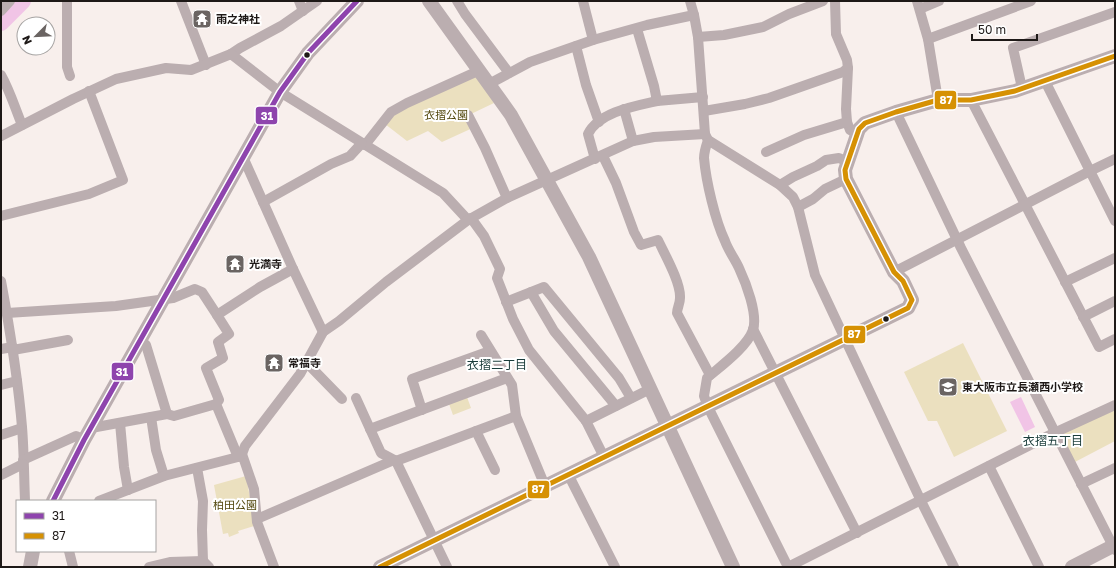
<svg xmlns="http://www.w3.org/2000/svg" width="1116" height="568" font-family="'Golos Text','Noto Sans JP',sans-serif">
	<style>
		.green { fill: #ebe0bf }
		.water { fill: #f1c4e6 }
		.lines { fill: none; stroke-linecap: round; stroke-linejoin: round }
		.river { stroke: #f1c4e6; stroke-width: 16 }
		.street { stroke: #bbaeb0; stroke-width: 10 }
		.secondary { stroke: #bbaeb0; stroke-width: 14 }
		.bus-1-casing { stroke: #fff; stroke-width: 8 }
		.bus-2-casing { stroke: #fff; stroke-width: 8 }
		.bus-1 { stroke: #8e44ad; stroke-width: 5 }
		.bus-2 { stroke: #d69103; stroke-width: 5 }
		.bus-dot { fill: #1e1917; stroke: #fff; stroke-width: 1.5 }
		.labels { text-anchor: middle; stroke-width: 4; stroke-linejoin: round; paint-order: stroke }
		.poi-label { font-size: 11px; font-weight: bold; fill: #1e1917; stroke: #fff; text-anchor: start }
		.park-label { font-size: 11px; fill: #53480e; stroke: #fff }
		.neighbourhood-label { font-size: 12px; fill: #1a3c3a; stroke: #fff }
		.line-badge { stroke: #fff; stroke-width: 1.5 }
		.badge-label { font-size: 11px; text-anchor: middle; font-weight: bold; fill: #fff }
	</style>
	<rect width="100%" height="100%" fill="#f8efec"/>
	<g class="green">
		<polygon points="476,74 494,103 471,114 477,126 442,142 428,131 407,141 385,124 392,114"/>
		<polygon points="963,343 1007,431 954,457 937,421 928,421 904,372"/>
		<polygon points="467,397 471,408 453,415 449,404"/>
		<polygon points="1115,408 1115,441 1073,463 1059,436"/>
		<polygon points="246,476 251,503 254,526 238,531 239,533 229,537 228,533 223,534 214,485"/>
	</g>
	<polygon class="water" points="1021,397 1035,427 1025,432 1010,402"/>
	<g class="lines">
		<polyline class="river" points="1,23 23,1"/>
		<g class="street">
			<polyline points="67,1 67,67 70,76"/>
			<polyline points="181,1 206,65"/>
			<polyline points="299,1 303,11"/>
			<polyline points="457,1 465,14 509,73"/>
			<polyline points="583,1 593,40"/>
			<polyline points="690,1 694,15 698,37 705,134 708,140 780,185 793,197 798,207 815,275 921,501 954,567"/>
			<polyline points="835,1 836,34 847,60 848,68 846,109 847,122 850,130 857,134"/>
			<polyline points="917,1 928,39 938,100"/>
			<polyline points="920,9 939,1"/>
			<polyline points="1,11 10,1"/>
			<polyline points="698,37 724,35 763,27 789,14 823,1"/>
			<polyline points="928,39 1031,1"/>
			<polyline points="576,46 586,85 599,122"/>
			<polyline points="231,54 240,48 281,26 317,1"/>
			<path d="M1 75C10 91 15 108 22 125"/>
			<polyline points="1045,81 1115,221"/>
			<polyline points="489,84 530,62 593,40 647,25 694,15"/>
			<polyline points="1022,88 1013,48 1115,12"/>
			<polyline points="971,100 1099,347 1115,339"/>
			<polyline points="657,101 703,97"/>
			<polyline points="624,109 633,141"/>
			<polyline points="704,111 745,104 769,98 843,72 848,68"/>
			<polyline points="896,112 961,248 1115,550"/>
			<polyline points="468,115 485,148 507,198"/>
			<polyline points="1,136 73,99 116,79 166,68 191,70 231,54 280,92 443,193 468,220"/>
			<path d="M708 140C706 146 704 152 704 158 706 181 715 220 725 241 728 250 735 259 739 268 746 283 758 314 753 330 747 347 721 366 707 378L704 396 708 407 788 567"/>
			<polyline points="365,145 391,112 407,103 478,71"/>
			<polyline points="766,152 804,135 847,122"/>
			<path d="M603 156 616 183 634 232 641 245 658 240C665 255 681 283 680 298 680 304 677 308 677 313L710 375"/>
			<polyline points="243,157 293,269 323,332"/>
			<path d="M595 159 588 134C599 112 635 106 657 101L654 86 637 29"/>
			<polyline points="780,185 793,177 817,166 826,160 839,158 848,162"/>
			<polyline points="263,202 331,164 350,156 362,143"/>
			<polyline points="798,207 813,199 825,189 846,179"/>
			<polyline points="1,216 89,194 123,180 89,91"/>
			<polyline points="471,218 484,236 500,269 497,278 513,319 529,350 586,421 604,457"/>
			<polyline points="894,272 1090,171 1115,159"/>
			<path d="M1 281C10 330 18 378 22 427 24 452 24 476 25 501"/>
			<polyline points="1065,282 1115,258"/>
			<polyline points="531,292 554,331 616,406"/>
			<polyline points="506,302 544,287 619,378 631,398"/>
			<polyline points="7,313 116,306 173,298 195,289 202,292 217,315"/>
			<polyline points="1083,317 1115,301"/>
			<polyline points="753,329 857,533"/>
			<polyline points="481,335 512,385 516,416 545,486"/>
			<polyline points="140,341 146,345 167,414"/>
			<polyline points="1,349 13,347"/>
			<polyline points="13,350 68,340"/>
			<polyline points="306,362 342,399"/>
			<polyline points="1,385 17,381"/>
			<polyline points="356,398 381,453 396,461 447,567"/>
			<polyline points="422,410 412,379 490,351"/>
			<polyline points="151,417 156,450 164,476"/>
			<polyline points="586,421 650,389"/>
			<polyline points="120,423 124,467 128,490"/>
			<polyline points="91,428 167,414 174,416 216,404"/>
			<polyline points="370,429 507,378"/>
			<polyline points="476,431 495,470"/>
			<polyline points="1,435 22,428"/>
			<polyline points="242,454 254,489 257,522 274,567"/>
			<polyline points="238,457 216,404 219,400 206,368 223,358 218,342 229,334 217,315 260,287 293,269"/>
			<polyline points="23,460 76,436 84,440"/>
			<polyline points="396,461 516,416"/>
			<polyline points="989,466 1039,567"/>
			<polyline points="197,468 203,501 202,530 203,561"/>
			<polyline points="568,474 615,567"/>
			<polyline points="1,475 23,464"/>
			<polyline points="1081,484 1115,468"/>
			<polyline points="99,501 164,476 238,457 242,454 245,446 300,374 323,332 339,321 386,282 468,220 507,198 633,141 654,137 705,134"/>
			<polyline points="257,519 394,460"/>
			<polyline points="69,551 73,567"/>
			<polyline points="149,567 170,562 203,561 209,567"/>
			<polyline points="788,567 1054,433 1115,405"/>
		</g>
		<g class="secondary">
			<polyline points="429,1 511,115 589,257 733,567"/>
			<polyline points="53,501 84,440 280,92 308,53 357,1"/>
			<polyline points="30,567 33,551"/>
			<polyline points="380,567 908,308 912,300 903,281 894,272 846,179 845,170 859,129 865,123 896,112 938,100 971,100 1015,91 1115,56"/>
			<polyline points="1072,567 1115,545"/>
		</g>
		<defs>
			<polyline id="bus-1" points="53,501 84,440 280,92 308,53 357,1"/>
			<polyline id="bus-2" points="380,567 908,308 912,300 903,281 894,272 846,179 845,170 859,129 865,123 896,112 938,100 971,100 1015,91 1115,56"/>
		</defs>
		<use href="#bus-1" class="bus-1-casing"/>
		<use href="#bus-2" class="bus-2-casing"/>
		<use href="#bus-1" class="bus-1"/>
		<use href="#bus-2" class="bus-2"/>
	</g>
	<defs>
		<symbol id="temple-square" viewBox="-11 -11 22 22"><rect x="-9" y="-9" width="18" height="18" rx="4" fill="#6a6462" stroke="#fff"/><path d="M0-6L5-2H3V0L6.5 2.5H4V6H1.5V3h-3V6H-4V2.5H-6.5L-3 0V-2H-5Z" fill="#fff"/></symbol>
		<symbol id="school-square" viewBox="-11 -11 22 22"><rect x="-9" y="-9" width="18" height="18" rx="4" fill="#6a6462" stroke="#fff"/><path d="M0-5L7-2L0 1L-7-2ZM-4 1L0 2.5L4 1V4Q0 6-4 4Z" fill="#fff"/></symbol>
	</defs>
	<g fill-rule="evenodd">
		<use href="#temple-square" x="191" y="8" width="22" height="22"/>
		<use href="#temple-square" x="224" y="253" width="22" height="22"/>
		<use href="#temple-square" x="263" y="352" width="22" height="22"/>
		<use href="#school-square" x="937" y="376" width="22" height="22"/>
	</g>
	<g class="bus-dot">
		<circle cx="307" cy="55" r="3.5"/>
		<circle cx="886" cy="319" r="3.5"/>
	</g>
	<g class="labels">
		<g class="poi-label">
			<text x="216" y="23">雨之神社</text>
			<text x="249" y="268">光満寺</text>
			<text x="288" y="367">常福寺</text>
			<text x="962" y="391">東大阪市立長瀬西小学校</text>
		</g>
		<g class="park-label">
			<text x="446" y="119">衣摺公園</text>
			<text x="235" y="509">柏田公園</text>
		</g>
		<g class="neighbourhood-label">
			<text x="497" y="369">衣摺二丁目</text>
			<text x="1053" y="445">衣摺五丁目</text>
		</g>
	</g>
	<g class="line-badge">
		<rect x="934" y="90" width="23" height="20" rx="4" fill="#d69103"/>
		<rect x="255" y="106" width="23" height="19" rx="4" fill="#8e44ad"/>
		<rect x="843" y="325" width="23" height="19" rx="4" fill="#d69103"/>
		<rect x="111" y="362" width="23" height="19" rx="4" fill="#8e44ad"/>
		<rect x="527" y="480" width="23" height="19" rx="4" fill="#d69103"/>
	</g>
	<g class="badge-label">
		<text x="946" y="104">87</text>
		<text x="267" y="120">31</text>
		<text x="854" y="338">87</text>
		<text x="122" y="376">31</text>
		<text x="538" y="493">87</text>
	</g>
	<rect width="1116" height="568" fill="none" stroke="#1e1917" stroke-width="4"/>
	<rect x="16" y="500" width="140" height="52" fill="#ffffff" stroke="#a5a3a2"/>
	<rect x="24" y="513" width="20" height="6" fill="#8e44ad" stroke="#a5a3a2"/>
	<text x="52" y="520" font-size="12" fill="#1e1917">31</text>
	<rect x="24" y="533" width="20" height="6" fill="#d69103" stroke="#a5a3a2"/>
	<text x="52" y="540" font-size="12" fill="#1e1917">87</text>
	<g transform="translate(36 36) rotate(246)"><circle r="19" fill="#ffffff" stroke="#a5a3a2"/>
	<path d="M0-3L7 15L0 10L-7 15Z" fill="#6a6462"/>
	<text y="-6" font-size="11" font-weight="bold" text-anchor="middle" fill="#1e1917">N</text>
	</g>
	<path d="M972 34v6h65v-6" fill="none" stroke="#1e1917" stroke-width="2"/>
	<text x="978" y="34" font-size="12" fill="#1e1917" stroke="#ffffff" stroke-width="3" paint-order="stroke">50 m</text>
</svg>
